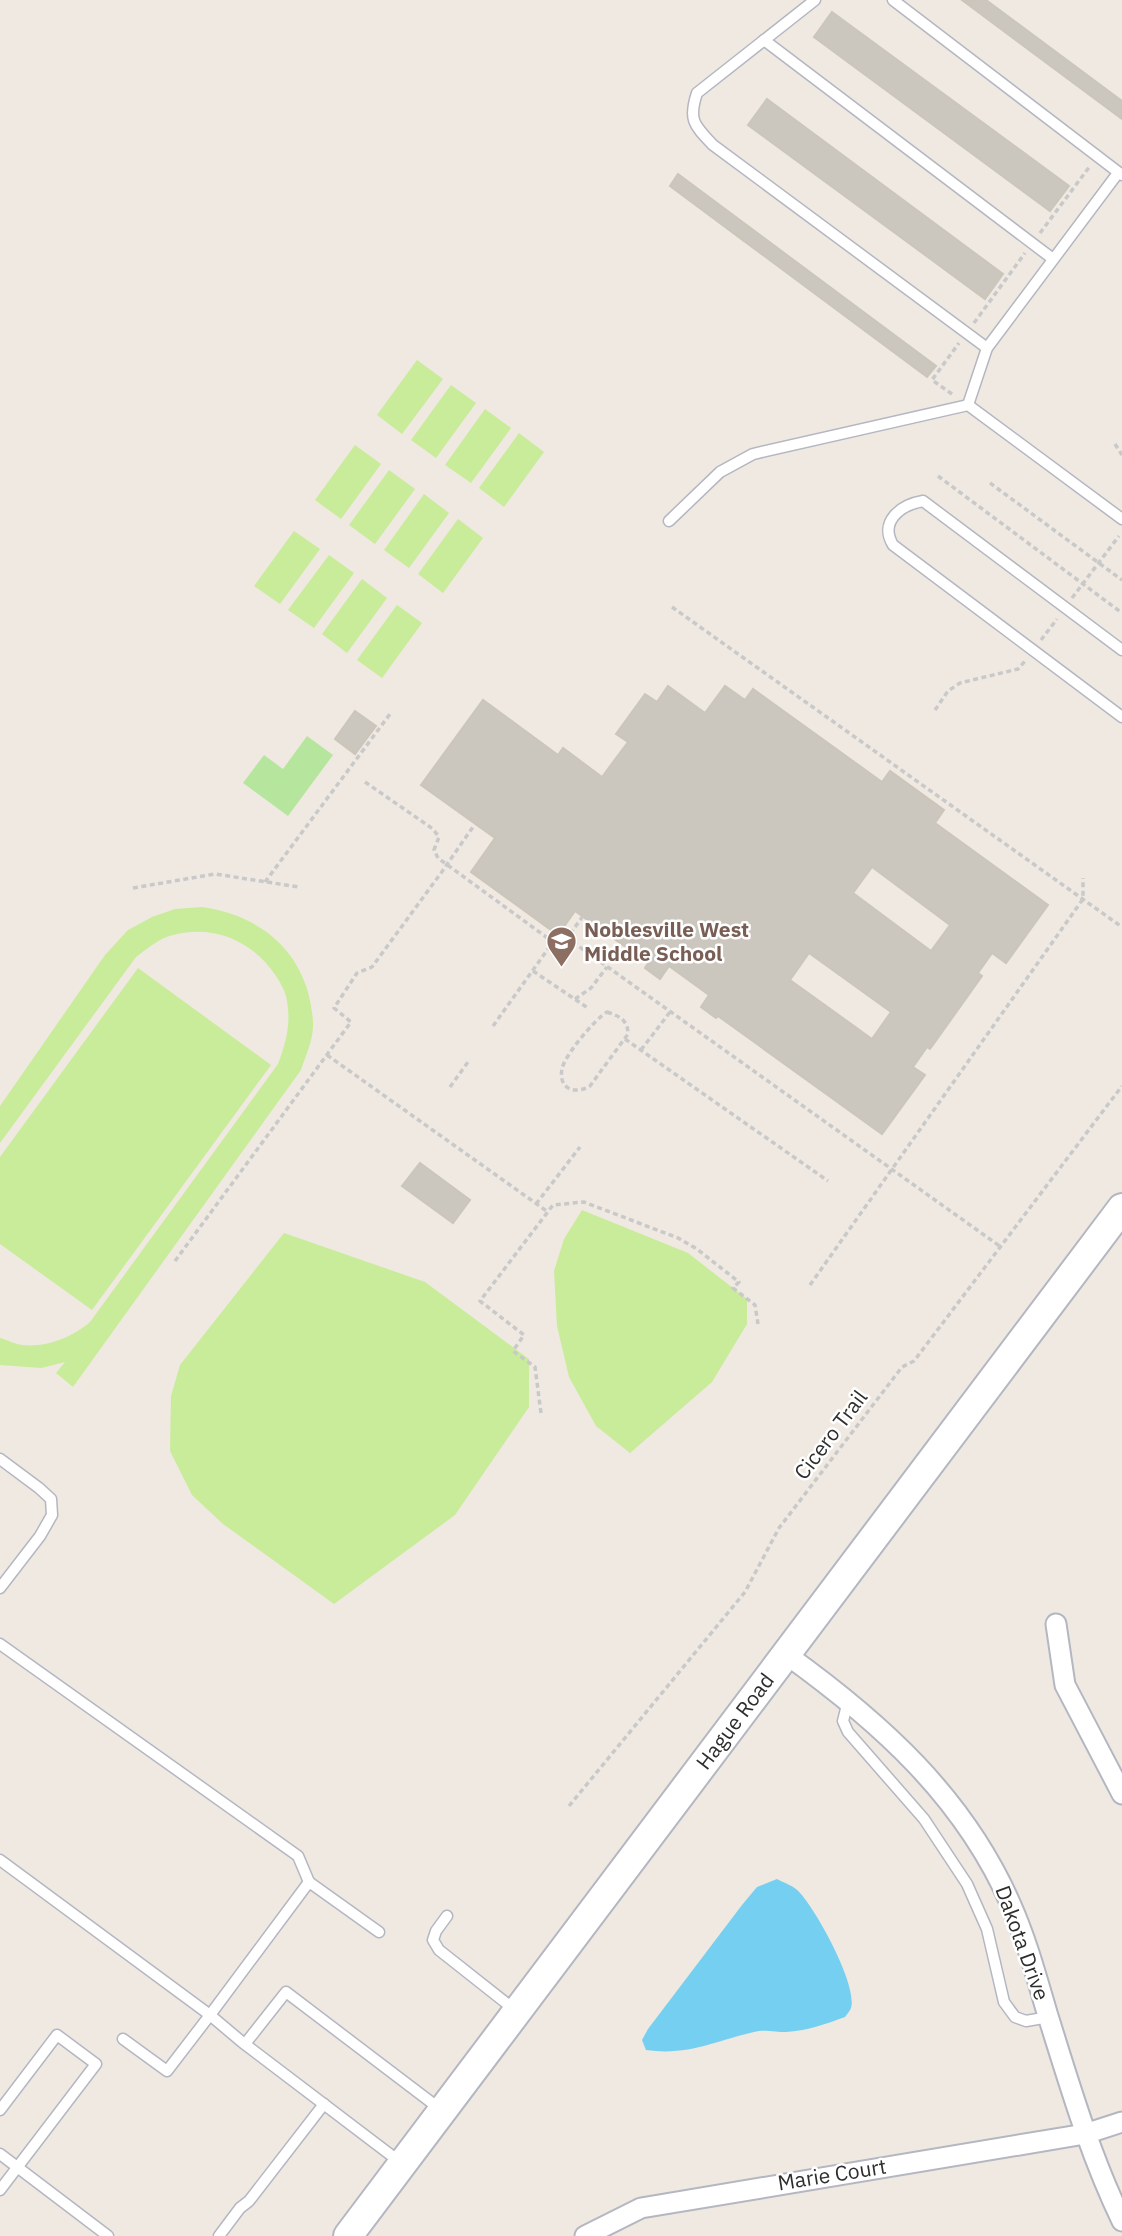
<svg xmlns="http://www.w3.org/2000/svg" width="1122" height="2236" font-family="'IBM Plex Sans',sans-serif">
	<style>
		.green { fill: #b6e59e }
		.pitch { fill: #c9ec9a }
		.water { fill: #75cff0 }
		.building { fill: #cbc7bf; stroke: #cbc5ba; stroke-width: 2; fill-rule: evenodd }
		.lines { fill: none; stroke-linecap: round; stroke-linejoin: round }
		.lane-casing { stroke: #b4b7c1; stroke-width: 13 }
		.street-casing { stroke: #b4b7c1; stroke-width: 23 }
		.secondary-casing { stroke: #b4b7c1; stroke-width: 32 }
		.path { stroke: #c9c9c9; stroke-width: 3.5; stroke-dasharray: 5 3.5; stroke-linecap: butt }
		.lane { stroke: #fff; stroke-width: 10 }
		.street { stroke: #fff; stroke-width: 19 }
		.secondary { stroke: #fff; stroke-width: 28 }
		.labels { text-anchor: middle; stroke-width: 5; stroke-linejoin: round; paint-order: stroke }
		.education-label { font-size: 21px; font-weight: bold; fill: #785e54; stroke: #fff; text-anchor: start }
		.street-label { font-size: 21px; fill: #2e2e2e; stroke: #fff }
	</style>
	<rect width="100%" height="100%" fill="#efe9e1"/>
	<polygon class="green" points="307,736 333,755 288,816 243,783 264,755 283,769"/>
	<g class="pitch">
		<polygon points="417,360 443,379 402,434 377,415"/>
		<polygon points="451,385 476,403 436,458 411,440"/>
		<polygon points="485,409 511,428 471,483 445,465"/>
		<polygon points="519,433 544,452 504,507 479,488"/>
		<polygon points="355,445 381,464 341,519 315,500"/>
		<polygon points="389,470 415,489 375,544 349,525"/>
		<polygon points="424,494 449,513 409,568 384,550"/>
		<polygon points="458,519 483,538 443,593 418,574"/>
		<polygon points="294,531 320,549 280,604 254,586"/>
		<polygon points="329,555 354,573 314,628 288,610"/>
		<polygon points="362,579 387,598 347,653 322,634"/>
		<polygon points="397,605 422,623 382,678 357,660"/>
		<path d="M202 907C265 916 309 956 313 1022 314 1038 306 1055 301 1070L73 1387 56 1373 65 1362 41 1368 0 1365V1338C7 1340 15 1344 22 1345 46 1348 73 1337 90 1322L278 1064C286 1043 291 1024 287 1001 286 992 281 984 276 976 253 941 214 924 173 935 159 938 147 949 136 957L0 1143V1106L105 955 128 930 152 917 175 909Z"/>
		<polygon points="138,968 271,1065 92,1310 0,1244 0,1157"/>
		<polygon points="582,1210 688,1253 747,1299 747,1324 712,1382 630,1453 596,1426 569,1377 557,1326 554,1271 564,1239"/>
		<polygon points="284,1233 425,1282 529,1359 529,1407 455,1515 334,1604 223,1524 192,1495 170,1451 171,1396 180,1365"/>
	</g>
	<path class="water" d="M777 1879C784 1883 795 1886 800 1893 816 1910 858 1985 851 2008 850 2011 847 2014 845 2017 826 2024 806 2031 786 2032 776 2032 764 2029 754 2032 715 2041 688 2056 646 2050L642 2040 648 2029 742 1905 757 1887Z"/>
	<g class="building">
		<polygon points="962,0 986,0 1122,101 1122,119"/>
		<polygon points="832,12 1069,186 1050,211 814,37"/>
		<polygon points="767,99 1003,274 985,299 748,125"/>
		<polygon points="678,174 936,366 927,377 670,186"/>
		<path d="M668 686 705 713 725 686 745 700 753 689 882 782 890 771 944 810 935 823 1048 905 1006 963 992 953 978 973 982 976 930 1049 927 1047 913 1067 925 1075 882 1134 718 1016 716 1018 701 1007 709 995 669 966 660 979 645 968 648 963 575 911 558 935 471 872 495 838 421 785 483 700 558 755 563 748 602 777 628 742 616 734 645 694 657 702ZM872 867 950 925 931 951 853 893ZM809 953 891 1012 872 1039 790 980Z"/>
		<polygon points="355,711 376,726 355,754 335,739"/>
		<polygon points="420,1163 470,1200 453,1223 402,1186"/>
	</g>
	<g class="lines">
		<defs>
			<g id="lane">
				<path d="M815 0 697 93C688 120 694 125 713 145L987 348"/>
				<polyline points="893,0 1122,175"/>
				<polyline points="764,40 1053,259"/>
				<polyline points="968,405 987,348 1118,173"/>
				<polyline points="669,521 720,472 753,454 968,405 1122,519"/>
				<path d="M1122 650 923 501C900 505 879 522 893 545L1122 717"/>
				<polyline points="0,1459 39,1488 51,1499 52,1515 40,1536 0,1588"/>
				<polyline points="0,1644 298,1856 309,1882"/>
				<polyline points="848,1701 843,1721 848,1732 924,1819 967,1884 987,1929 1004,2002 1015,2017 1026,2021 1049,2017"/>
				<polyline points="0,1860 210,2015 309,1882 379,1932"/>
				<polyline points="447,1916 436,1931 433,1940 439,1950 515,2010"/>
				<polyline points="123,2039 167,2071 210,2015 242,2042 400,2162"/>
				<polyline points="245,2044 286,1992 440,2109"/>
				<polyline points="0,2110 57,2035 96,2064 0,2190"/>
				<polyline points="0,2154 108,2236"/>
				<polyline points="219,2236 240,2208 249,2201 324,2104"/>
			</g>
			<g id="street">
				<polyline points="1056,1624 1065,1685 1122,1794"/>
				<path d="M787 1655C880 1722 964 1797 1011 1905 1027 1941 1037 1979 1048 2016 1070 2086 1090 2155 1122 2221"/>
				<polyline points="585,2236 641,2208 1085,2134 1122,2122"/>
			</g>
			<g id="secondary">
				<path id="s1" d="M348 2236 1122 1208"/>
			</g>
		</defs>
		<use href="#lane" class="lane-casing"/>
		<use href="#street" class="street-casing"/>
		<use href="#secondary" class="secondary-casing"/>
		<g class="path">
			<polyline points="1040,233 1090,166"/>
			<polyline points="974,323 1025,253"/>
			<polyline points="952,394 932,380 959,343"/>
			<polyline points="1115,444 1122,455"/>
			<polyline points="938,476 1122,613"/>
			<polyline points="990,483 1122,580"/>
			<polyline points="1072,598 1119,536"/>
			<polyline points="672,607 1122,927"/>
			<polyline points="1041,640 1057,619"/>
			<polyline points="935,710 948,691 960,683 1018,669 1025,661"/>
			<polyline points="365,782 433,829 439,837 434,850 438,858 553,942"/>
			<polyline points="265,882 390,714"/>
			<polyline points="133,888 215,874 299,887"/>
			<polyline points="583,916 567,938 1001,1247"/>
			<polyline points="533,971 588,1008"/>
			<polyline points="575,999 591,988 607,967"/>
			<path d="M607 1012C619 1016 628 1020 628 1034L590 1086C575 1095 558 1089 562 1069 564 1056 595 1019 607 1012Z"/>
			<polyline points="493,1026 553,942 567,938"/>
			<polyline points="625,1039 828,1181"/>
			<polyline points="641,1050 670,1012"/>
			<polyline points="327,1055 548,1212"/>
			<polyline points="450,1087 468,1062"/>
			<polyline points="536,1204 580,1147"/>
			<polyline points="175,1261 351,1022 334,1008 357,973 372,967 441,873 475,824"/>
			<polyline points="810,1285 1083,899 1083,878"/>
			<polyline points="541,1413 535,1367 513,1351 524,1335 480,1301 553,1205 584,1202 678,1238 697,1249 739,1282 733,1288 755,1305 758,1324"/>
			<polyline points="569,1806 745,1592 779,1528 902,1367 914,1361 1122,1086"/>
		</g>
		<use href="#lane" class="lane"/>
		<use href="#street" class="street"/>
		<use href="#secondary" class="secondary"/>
	</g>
	<defs>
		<symbol id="school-pin" viewBox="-11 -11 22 30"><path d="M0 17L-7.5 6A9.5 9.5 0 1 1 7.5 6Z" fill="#8d6e63" stroke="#fff"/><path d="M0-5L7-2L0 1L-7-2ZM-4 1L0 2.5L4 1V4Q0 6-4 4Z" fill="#fff"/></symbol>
	</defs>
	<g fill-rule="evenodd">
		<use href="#school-pin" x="544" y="924" width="35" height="47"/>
	</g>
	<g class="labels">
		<g class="education-label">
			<text x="584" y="937">Noblesville West<tspan x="584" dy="24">Middle School</tspan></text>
		</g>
		<g class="street-label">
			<text transform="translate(831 1435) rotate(-53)" y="7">Cicero Trail</text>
			<text dy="7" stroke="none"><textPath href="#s1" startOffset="644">Hague Road</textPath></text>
			<text transform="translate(1022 1943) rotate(70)" y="7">Dakota Drive</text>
			<text transform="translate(832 2175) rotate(-9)" y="7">Marie Court</text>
		</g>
	</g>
</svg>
